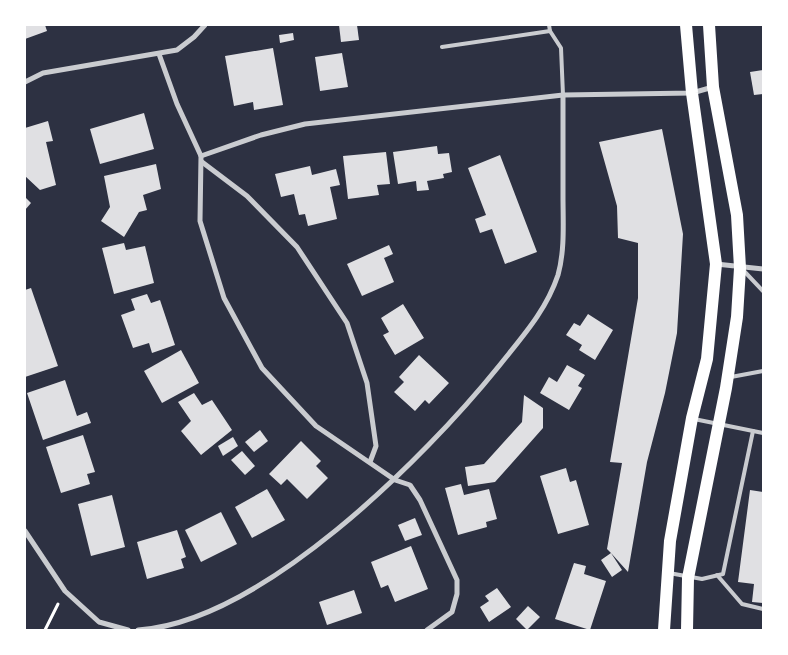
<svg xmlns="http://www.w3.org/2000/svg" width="788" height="655" font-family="'Alegreya Sans',sans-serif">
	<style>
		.building { fill: #e0e0e3 }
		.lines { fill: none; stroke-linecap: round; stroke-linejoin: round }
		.path { stroke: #fff; stroke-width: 3 }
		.service { stroke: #caccd0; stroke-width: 4 }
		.minor { stroke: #caccd0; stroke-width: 5 }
		.primary { stroke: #fff; stroke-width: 12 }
	</style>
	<rect width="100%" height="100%" fill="#2d3142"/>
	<g class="building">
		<polygon points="25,25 45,25 47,31 25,39"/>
		<polygon points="339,25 357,25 359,40 341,42"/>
		<polygon points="293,33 294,40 280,43 279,35"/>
		<polygon points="273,48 283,105 254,110 253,102 234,106 225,56"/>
		<polygon points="342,53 348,87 320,91 315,57"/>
		<polygon points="763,70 763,94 754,95 750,72"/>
		<polygon points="144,113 154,149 100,164 90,129"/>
		<polygon points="48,121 53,141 46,142 56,185 40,190 25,176 25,128"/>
		<polygon points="662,129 683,234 677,333 665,393 647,462 628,572 611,553 622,570 612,577 601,560 611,553 607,549 622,463 610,462 638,298 638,243 618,238 617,206 599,142"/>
		<polygon points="437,146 438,154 449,153 452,172 443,174 444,178 427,181 429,190 417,191 416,181 398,184 393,152"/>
		<polygon points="386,152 390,184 377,185 379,195 348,199 343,156"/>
		<polygon points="500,155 537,252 505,264 492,229 480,233 475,219 486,215 468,168"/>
		<polygon points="156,164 161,189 143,195 147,210 139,212 124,237 101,221 110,207 104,176"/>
		<polygon points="310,166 312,175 336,169 340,185 330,187 337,219 308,226 305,214 299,215 294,194 281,197 275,174"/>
		<polygon points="25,197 31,203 25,210"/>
		<polygon points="124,243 126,250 145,246 154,283 114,294 102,248"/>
		<polygon points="389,245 393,254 384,258 394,282 362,296 347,264"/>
		<polygon points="31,288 58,366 25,377 25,290"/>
		<polygon points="147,294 151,303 160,300 175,345 152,353 149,343 133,348 121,315 135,310 131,299"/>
		<polygon points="403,304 424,338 395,355 383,335 389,332 381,318"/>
		<polygon points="588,314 613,330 595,360 579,350 582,345 566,335 574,323 580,326"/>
		<polygon points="181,350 199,383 162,403 144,371"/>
		<polygon points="419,355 449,383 429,404 425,400 415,411 394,392 404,382 399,377"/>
		<polygon points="567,365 585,375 578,386 582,388 569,410 540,393 549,377 557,382"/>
		<polygon points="65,380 77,416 87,412 91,423 43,440 27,393"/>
		<polygon points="194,393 202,405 212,400 232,430 201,455 181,431 191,421 178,402"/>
		<polygon points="524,395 543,408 543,428 495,482 468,486 465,467 484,464 522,422"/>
		<polygon points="260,430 268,441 254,452 245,442"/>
		<polygon points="83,435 95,472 87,474 90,484 61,493 46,447"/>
		<polygon points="233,437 238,446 223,456 218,446"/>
		<polygon points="301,441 321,461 316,466 328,478 307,499 287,479 281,485 269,474"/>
		<polygon points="242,451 255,466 245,475 231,460"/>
		<polygon points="566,468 570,482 576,480 589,525 558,534 540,476"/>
		<polygon points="461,484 464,495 489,489 497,519 486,522 487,527 458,535 445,488"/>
		<polygon points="267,489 285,520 252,538 235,507"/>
		<polygon points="750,490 763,492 763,603 752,602 754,584 738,582"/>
		<polygon points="112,495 125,547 91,556 78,504"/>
		<polygon points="221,512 237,544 201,562 185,530"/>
		<polygon points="415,518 422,535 405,541 398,525"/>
		<polygon points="177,530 186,557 181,559 184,568 147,579 137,542"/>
		<polygon points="411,546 428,589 395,602 388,585 381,588 371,562"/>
		<polygon points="574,563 586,566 584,574 606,581 590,630 555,619"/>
		<polygon points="497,588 511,607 489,622 480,607 489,601 485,596"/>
		<polygon points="354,590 362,613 327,625 319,602"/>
		<polygon points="528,606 540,617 527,630 516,619"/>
	</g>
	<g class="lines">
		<polyline class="path" points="45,630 58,604"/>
		<g class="service">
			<polyline points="549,25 550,31 561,48 563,95"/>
			<polyline points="442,47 550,31"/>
			<polyline points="744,271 763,291"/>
			<polyline points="731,377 763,371"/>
			<polyline points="694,419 763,433"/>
			<polyline points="669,573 702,579 723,574 753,431"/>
			<polyline points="717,575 742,604 763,609"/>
		</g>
		<g class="minor">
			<polyline points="159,54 177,104 201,156 200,221 224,298 262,368 316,426 395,480 410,485 420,500 457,580 457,594 452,612 427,630"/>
			<polyline points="25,82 43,73 177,50 194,37 205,25"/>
			<polyline points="201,156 261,135 305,124 563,95 692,93 713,87"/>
			<polyline points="202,162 247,196 297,247 347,323 367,383 376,446 370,462"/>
			<polyline points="716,264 763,269"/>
			<polyline points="25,531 65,591 99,622 128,630"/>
			<path d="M138 630C261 622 424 459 499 366 522 337 546 311 558 275 565 250 563 222 563 197 563 163 563 129 563 95"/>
		</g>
		<g class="primary">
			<polyline points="664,630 670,541 692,418 707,359 716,264 692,93 686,25"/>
			<polyline points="687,630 688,578 726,388 737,317 740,268 737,215 713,87 709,25"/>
		</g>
	</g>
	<rect width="788" height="655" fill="none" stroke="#ffffff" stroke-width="52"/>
</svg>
